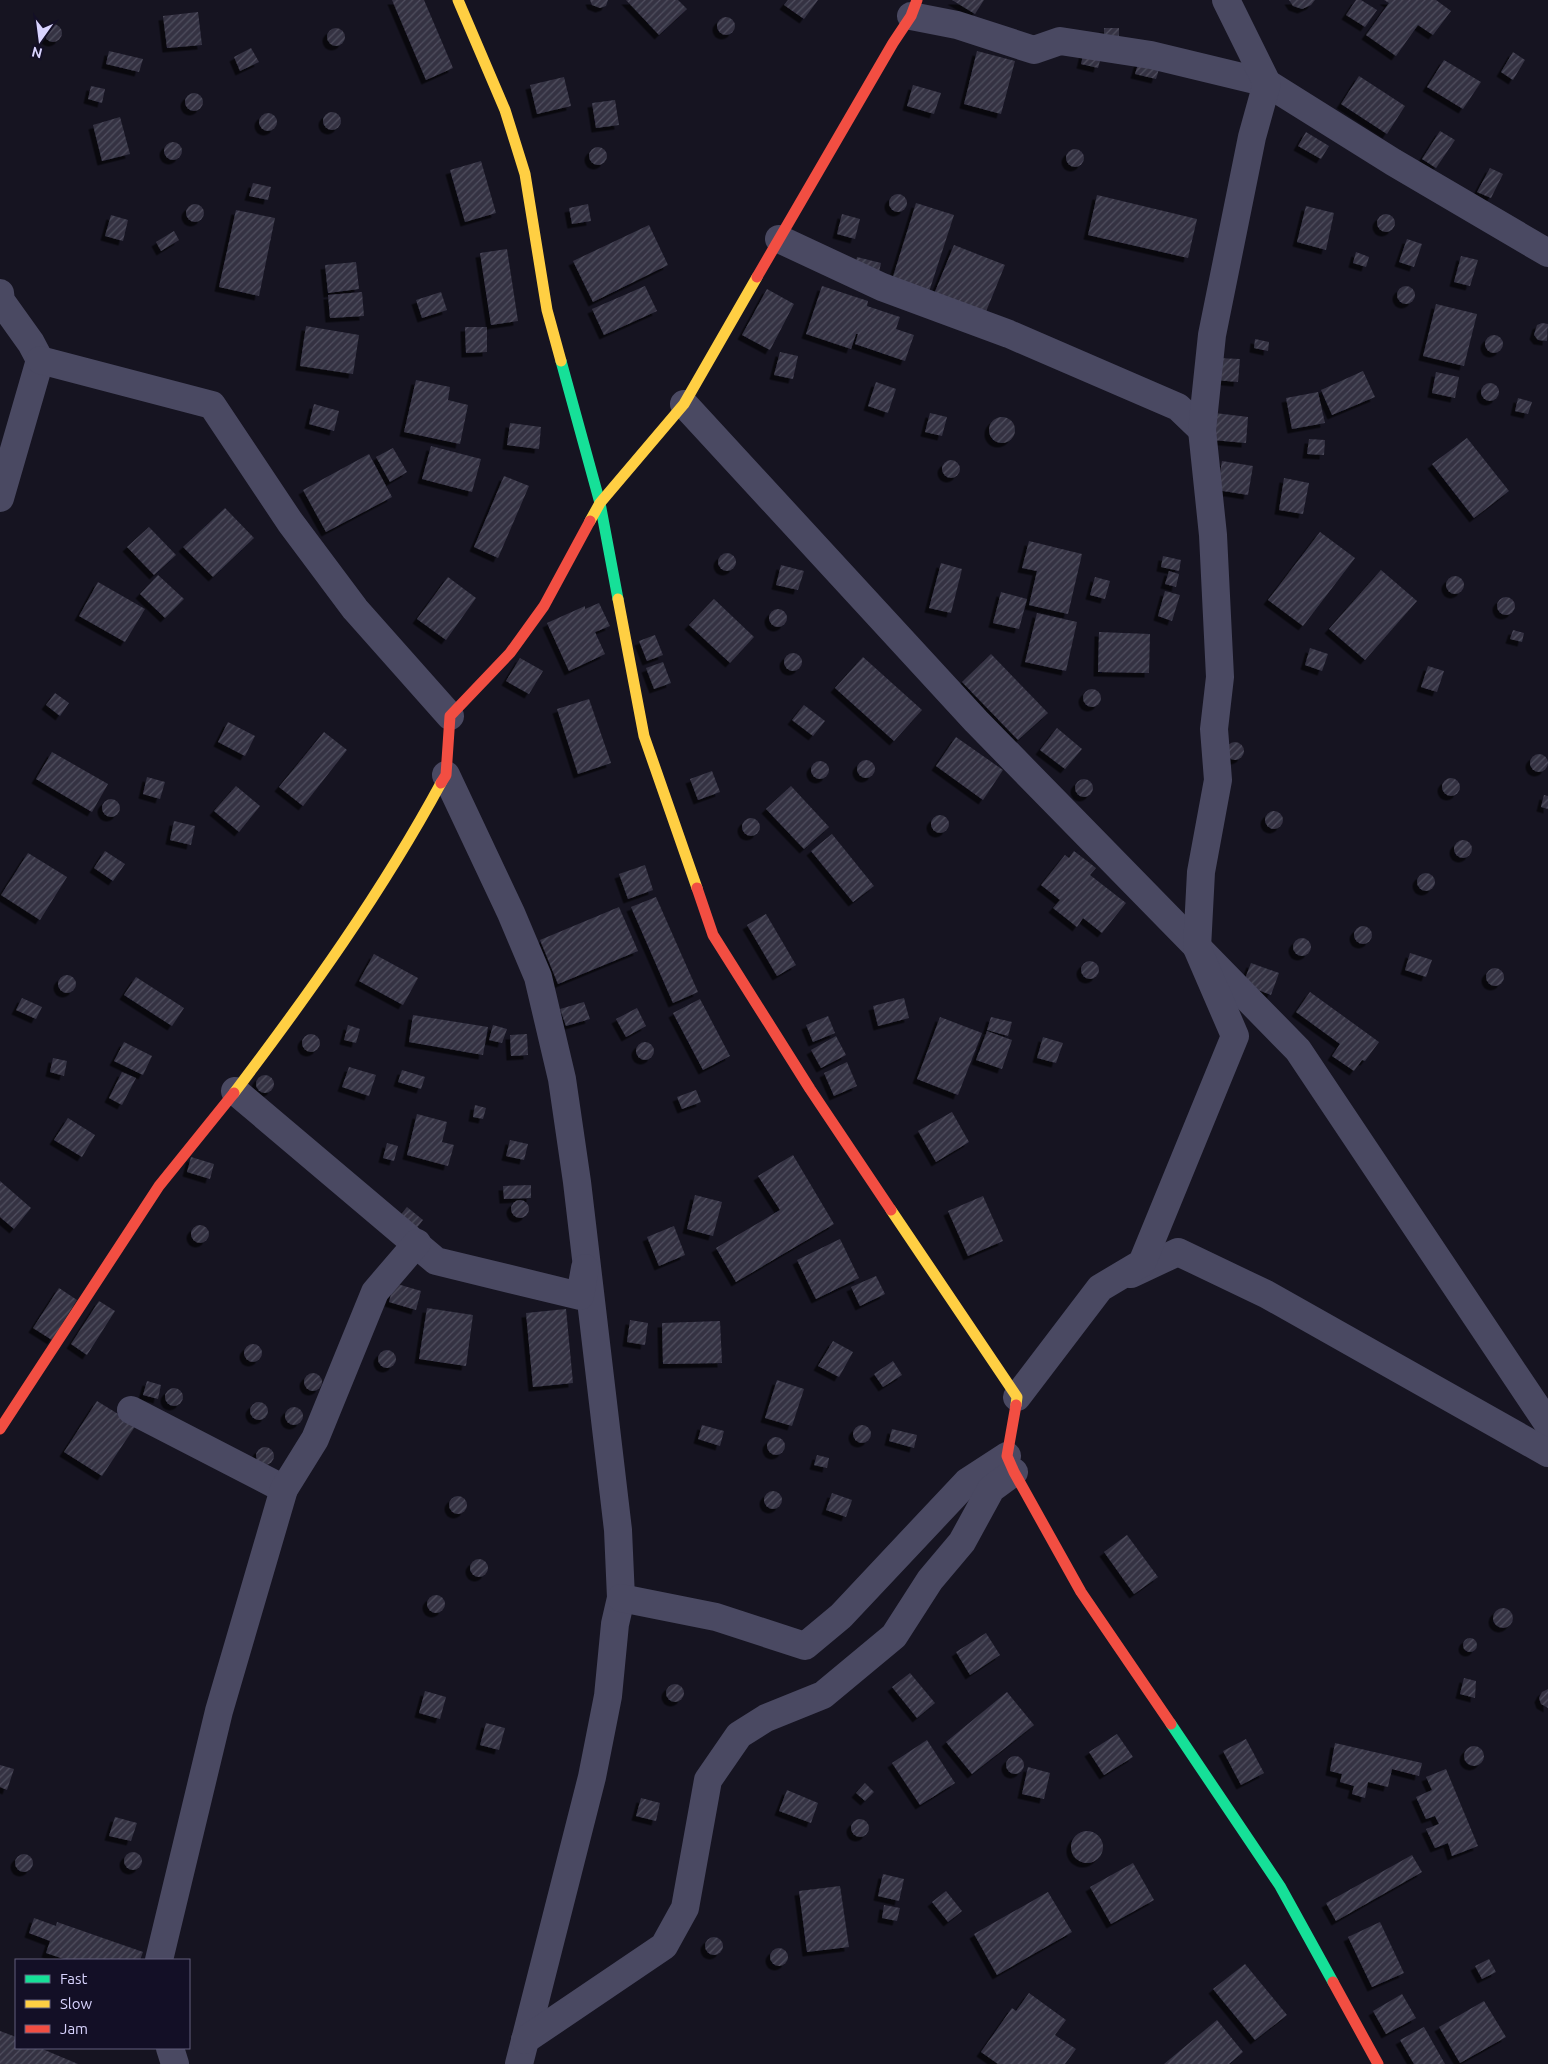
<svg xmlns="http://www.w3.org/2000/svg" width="1548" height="2064" font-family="Ubuntu,sans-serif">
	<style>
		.building { fill: url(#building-hatch); filter: url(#shadow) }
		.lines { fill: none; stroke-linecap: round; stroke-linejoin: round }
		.street { stroke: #4a4962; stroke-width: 28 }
		.fast { stroke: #16e098; stroke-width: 11 }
		.slow { stroke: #ffcf43; stroke-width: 11 }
		.jam { stroke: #f24e42; stroke-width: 11 }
	</style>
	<defs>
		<pattern id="building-hatch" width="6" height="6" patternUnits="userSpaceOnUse" patternTransform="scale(1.25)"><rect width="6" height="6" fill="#343243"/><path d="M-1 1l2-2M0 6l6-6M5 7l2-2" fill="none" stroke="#514f5f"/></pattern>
		<filter id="shadow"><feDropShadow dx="-4.5" dy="4.5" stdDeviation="0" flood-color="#0009"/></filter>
	</defs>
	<rect width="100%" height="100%" fill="#161421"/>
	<g class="building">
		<polygon points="392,0 424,0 453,68 426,80"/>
		<polygon points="590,0 608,0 606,6 600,8 592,5"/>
		<polygon points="626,0 678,0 687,9 659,35"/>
		<polygon points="788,0 818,0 804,19 784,5"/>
		<polygon points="952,0 984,0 975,14"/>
		<polygon points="1289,0 1315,0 1311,5 1302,9 1293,6"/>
		<polygon points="1356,0 1361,0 1377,10 1365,27 1346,15"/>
		<polygon points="1384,0 1436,0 1451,11 1433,35 1418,25 1396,56 1366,35 1389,3"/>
		<polygon points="198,12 202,45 167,48 163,16"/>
		<circle cx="726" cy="26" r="9"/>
		<circle cx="53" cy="33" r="9"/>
		<circle cx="336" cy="37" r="9"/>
		<rect x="1104" y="28" width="15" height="10"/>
		<polygon points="251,48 259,62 240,71 234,57"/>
		<polygon points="109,51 143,59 139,72 106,64"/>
		<polygon points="977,51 1015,61 1001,114 964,104"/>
		<polygon points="1084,52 1101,57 1098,68 1081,64"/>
		<polygon points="1513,52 1525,60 1513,80 1501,72"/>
		<polygon points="1444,60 1481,82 1463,109 1427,87"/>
		<polygon points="1139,61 1160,66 1156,79 1135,74"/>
		<polygon points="1359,76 1405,106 1387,134 1341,104"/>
		<polygon points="564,77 571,106 537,114 530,85"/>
		<polygon points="913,85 941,93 934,114 907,106"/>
		<polygon points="91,86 105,89 102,103 88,99"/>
		<circle cx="194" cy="102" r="9"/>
		<polygon points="615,100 619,125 596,128 592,103"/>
		<circle cx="332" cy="121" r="9"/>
		<circle cx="268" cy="122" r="9"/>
		<polygon points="120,117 130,154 102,161 93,125"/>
		<polygon points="1440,131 1455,140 1436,168 1422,159"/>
		<polygon points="1306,132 1329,146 1321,159 1298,146"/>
		<circle cx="173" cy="151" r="9"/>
		<circle cx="598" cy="156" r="9"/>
		<circle cx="1075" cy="158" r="9"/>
		<polygon points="481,161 496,213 465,222 450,170"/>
		<polygon points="1490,168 1503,174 1491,198 1477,192"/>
		<polygon points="253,183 271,187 268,200 249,196"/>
		<circle cx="898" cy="203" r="9"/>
		<polygon points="1097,195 1197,219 1188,258 1088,235"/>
		<polygon points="916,203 954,215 928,295 891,283"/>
		<circle cx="195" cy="213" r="9"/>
		<polygon points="588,204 591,221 572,224 569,208"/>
		<polygon points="1306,206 1334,213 1326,250 1297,242"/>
		<polygon points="236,210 275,218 259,296 219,287"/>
		<circle cx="1386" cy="223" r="9"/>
		<polygon points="842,214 860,219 855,239 837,234"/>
		<polygon points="111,215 128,220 123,241 105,236"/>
		<polygon points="649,225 668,265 593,302 573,261"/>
		<polygon points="174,231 179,240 161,251 156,242"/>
		<polygon points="1407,239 1422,244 1414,267 1399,262"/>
		<polygon points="954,245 1005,265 985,314 934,294"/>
		<polygon points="507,249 518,321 491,325 480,253"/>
		<polygon points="1356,252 1369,257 1366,267 1353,263"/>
		<polygon points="1461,256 1478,260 1470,286 1454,282"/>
		<polygon points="857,257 881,263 878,277 854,271"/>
		<polygon points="356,262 359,289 328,293 325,265"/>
		<circle cx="1406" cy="295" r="9"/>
		<polygon points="645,286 657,311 604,335 592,309"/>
		<polygon points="822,286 868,301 867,306 900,317 896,329 914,335 905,361 855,344 858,334 856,334 851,349 806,334"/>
		<polygon points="767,289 794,304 770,350 742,335"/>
		<polygon points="362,292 364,316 330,318 328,295"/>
		<polygon points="441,292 447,310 422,318 416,300"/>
		<polygon points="1436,304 1477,314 1464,366 1423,356"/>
		<polygon points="1542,323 1548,324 1547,341 1538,340 1534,335 1537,325"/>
		<polygon points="306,326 359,335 353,374 300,366"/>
		<polygon points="465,327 487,327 487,352 466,353"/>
		<circle cx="1494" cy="344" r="9"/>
		<polygon points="1255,339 1269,342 1268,351 1254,348"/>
		<polygon points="780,352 798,356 793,379 774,375"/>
		<polygon points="1217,358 1240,359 1238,382 1215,380"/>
		<polygon points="1363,371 1375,397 1332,415 1321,390"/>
		<polygon points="1436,372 1459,377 1455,398 1432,393"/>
		<polygon points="416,380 450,387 448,400 468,405 460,444 404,432"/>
		<polygon points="876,382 896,389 888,413 868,406"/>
		<circle cx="1490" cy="392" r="9"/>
		<polygon points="1318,392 1325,423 1292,429 1286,398"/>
		<polygon points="1518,398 1532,402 1528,414 1515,411"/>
		<polygon points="314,404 339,411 334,431 309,424"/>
		<polygon points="930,413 947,417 942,436 925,432"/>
		<polygon points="1215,413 1248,417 1246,443 1212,440"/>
		<circle cx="1002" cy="430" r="13"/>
		<polygon points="510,423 541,427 539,449 507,445"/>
		<polygon points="1467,438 1509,491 1474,518 1432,464"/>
		<polygon points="1309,439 1325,440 1324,455 1307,454"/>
		<polygon points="431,446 481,459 472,492 422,479"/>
		<polygon points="393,448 407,472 390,482 376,457"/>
		<polygon points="369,454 392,497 326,532 303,490"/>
		<circle cx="951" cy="469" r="9"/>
		<polygon points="1222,461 1253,466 1248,495 1217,490"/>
		<polygon points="504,476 529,486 498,558 474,547"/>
		<polygon points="1284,478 1309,483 1303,514 1279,510"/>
		<polygon points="225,508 254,538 213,577 183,547"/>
		<polygon points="149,527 176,555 154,575 127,547"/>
		<polygon points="1320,532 1355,558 1303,626 1268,600"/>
		<polygon points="1029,541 1082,554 1068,614 1029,605 1037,571 1022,568"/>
		<circle cx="727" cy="562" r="9"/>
		<polygon points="1163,556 1181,560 1179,571 1161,567"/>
		<polygon points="941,563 962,569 951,613 929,608"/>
		<polygon points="781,565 804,571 798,590 776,585"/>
		<polygon points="1381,570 1417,601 1365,660 1329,629"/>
		<polygon points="1169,571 1179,574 1176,587 1165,584"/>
		<polygon points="158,575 184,599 165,618 140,594"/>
		<circle cx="1455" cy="585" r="9"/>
		<polygon points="448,577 476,598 446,640 417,619"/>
		<polygon points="1095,577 1110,581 1105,599 1090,595"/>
		<polygon points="98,582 145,609 125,642 79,616"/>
		<polygon points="1165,591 1180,595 1172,621 1158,616"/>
		<polygon points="1001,592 1027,599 1019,629 993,623"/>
		<circle cx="1506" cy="606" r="9"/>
		<polygon points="714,599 754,637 730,663 689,625"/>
		<polygon points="599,603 610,626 595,632 605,654 569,671 547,623 585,606 585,609"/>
		<circle cx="778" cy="618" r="9"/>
		<polygon points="1037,613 1077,622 1066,671 1025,662"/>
		<polygon points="1513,630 1524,633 1522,642 1510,639"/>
		<polygon points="1099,632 1150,634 1149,673 1098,672"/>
		<polygon points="655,635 663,655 647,661 639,641"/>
		<polygon points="1310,648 1328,654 1322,671 1305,665"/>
		<circle cx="793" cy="662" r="9"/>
		<polygon points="991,654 1048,713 1018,740 962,682"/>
		<polygon points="863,657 922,710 894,741 835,688"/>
		<polygon points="520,658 543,671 529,694 506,681"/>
		<polygon points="663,662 671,683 654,689 646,668"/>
		<polygon points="1428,666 1444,671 1437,692 1421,687"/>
		<circle cx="1092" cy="698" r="9"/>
		<polygon points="55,693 69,703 60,716 46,705"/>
		<polygon points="589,699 611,763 578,774 557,709"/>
		<polygon points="804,705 825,721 813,736 792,720"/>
		<polygon points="228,722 255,736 245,756 218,742"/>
		<polygon points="1057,728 1082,749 1065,769 1040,750"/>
		<polygon points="324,732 347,750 303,806 279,787"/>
		<polygon points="956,737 1003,770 983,800 936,766"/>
		<circle cx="1235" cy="751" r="9"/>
		<polygon points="52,752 108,784 92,812 36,779"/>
		<circle cx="1539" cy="763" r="9"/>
		<circle cx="866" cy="769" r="9"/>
		<circle cx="820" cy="770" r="9"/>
		<polygon points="712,771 720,792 698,800 690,779"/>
		<polygon points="147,777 165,782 160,799 143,794"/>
		<circle cx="1451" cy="787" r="9"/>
		<circle cx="1084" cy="788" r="9"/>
		<polygon points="236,786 260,806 239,832 214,811"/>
		<polygon points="791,786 829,827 804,849 766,809"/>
		<polygon points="1544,795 1548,796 1548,809 1541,807"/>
		<circle cx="111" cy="808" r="9"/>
		<circle cx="1274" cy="820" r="9"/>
		<circle cx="940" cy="824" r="9"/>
		<circle cx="751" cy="827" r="9"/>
		<polygon points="174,821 195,826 191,845 170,840"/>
		<polygon points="832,834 874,886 853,902 811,851"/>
		<circle cx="1463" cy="849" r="9"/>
		<polygon points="105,851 125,864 113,881 94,868"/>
		<polygon points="1074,851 1096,868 1090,875 1126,903 1102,933 1083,918 1077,927 1053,908 1060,900 1041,885 1065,855 1069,858"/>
		<polygon points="28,853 67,877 40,920 1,895"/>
		<polygon points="645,865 653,890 628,899 619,874"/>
		<circle cx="1426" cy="882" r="9"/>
		<polygon points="656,897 698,992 673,1003 631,907"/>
		<polygon points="619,907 638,951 558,984 540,940"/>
		<polygon points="766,914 796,965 777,976 747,925"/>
		<circle cx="1363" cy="935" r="9"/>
		<circle cx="1302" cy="947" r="9"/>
		<polygon points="1410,953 1432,960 1426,977 1405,970"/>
		<polygon points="374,954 418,978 403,1005 359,981"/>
		<circle cx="1090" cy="970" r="9"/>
		<polygon points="1251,963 1279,973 1271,995 1243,984"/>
		<circle cx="1495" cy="977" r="9"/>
		<circle cx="67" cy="984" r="9"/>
		<polygon points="136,977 184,1008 172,1026 124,995"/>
		<polygon points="1310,992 1379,1042 1365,1061 1362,1060 1354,1071 1332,1056 1340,1044 1296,1012"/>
		<polygon points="22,998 42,1007 36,1019 16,1010"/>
		<polygon points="904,998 909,1018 878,1026 873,1006"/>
		<polygon points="700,999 730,1056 703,1070 673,1013"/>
		<polygon points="584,1002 590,1019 566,1026 560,1009"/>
		<polygon points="637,1008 646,1026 626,1037 616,1019"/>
		<polygon points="413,1015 488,1027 483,1055 409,1042"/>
		<polygon points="828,1016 835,1033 813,1042 806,1025"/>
		<polygon points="940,1017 982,1033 958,1095 917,1079"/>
		<polygon points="991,1017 1012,1022 1008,1036 987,1030"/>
		<polygon points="348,1025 360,1029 356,1043 344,1040"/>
		<polygon points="493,1025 507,1029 502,1043 489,1040"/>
		<polygon points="987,1031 1012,1040 1002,1069 976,1060"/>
		<circle cx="311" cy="1043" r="9"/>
		<polygon points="527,1034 528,1055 511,1056 510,1035"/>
		<polygon points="836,1036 846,1055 821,1068 811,1050"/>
		<polygon points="1043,1037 1063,1043 1056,1063 1037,1058"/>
		<polygon points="124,1042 152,1056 143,1075 114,1061"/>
		<circle cx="645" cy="1051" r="9"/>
		<polygon points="53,1058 67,1061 64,1076 50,1072"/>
		<polygon points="847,1062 857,1086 834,1096 824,1073"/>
		<polygon points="349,1067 376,1075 369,1096 342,1087"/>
		<polygon points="402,1070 425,1077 421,1089 398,1082"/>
		<polygon points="122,1072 136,1078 122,1105 109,1098"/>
		<circle cx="265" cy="1084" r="9"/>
		<polygon points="696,1090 701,1102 682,1109 677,1097"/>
		<polygon points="475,1105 486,1108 483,1119 473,1117"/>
		<polygon points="952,1112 969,1142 936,1162 918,1131"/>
		<polygon points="417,1114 447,1122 442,1142 454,1145 448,1166 407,1155"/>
		<polygon points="68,1118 95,1135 82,1157 54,1140"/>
		<polygon points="510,1140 528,1144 524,1160 506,1156"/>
		<polygon points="387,1143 398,1146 394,1161 383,1158"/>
		<polygon points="793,1155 834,1224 736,1282 716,1248 780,1210 758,1176"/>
		<polygon points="191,1157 214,1164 210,1179 187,1172"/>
		<polygon points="0,1181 31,1208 14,1229 0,1217"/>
		<polygon points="531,1185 531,1198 504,1199 503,1186"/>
		<polygon points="695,1195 722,1202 713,1236 687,1229"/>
		<polygon points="983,1196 1003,1241 968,1256 948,1211"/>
		<circle cx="520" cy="1209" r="9"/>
		<polygon points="407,1207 423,1220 415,1230 399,1217"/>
		<circle cx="200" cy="1234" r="9"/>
		<polygon points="674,1226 685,1255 659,1266 647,1237"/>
		<polygon points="840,1239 859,1278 816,1299 797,1260"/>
		<polygon points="876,1276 885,1294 860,1306 851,1287"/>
		<polygon points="394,1283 421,1291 416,1310 389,1302"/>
		<polygon points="59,1288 77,1300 52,1340 33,1328"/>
		<polygon points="99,1301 115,1311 87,1355 71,1344"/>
		<polygon points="427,1308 473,1315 466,1366 419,1359"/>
		<polygon points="566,1309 573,1383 533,1387 526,1313"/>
		<polygon points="630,1320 648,1323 645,1345 627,1342"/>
		<polygon points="720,1321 722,1363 663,1364 662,1323"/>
		<polygon points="833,1341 853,1352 839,1377 818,1366"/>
		<circle cx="253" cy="1353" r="9"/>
		<circle cx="387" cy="1359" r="9"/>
		<polygon points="893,1361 902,1375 883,1387 874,1374"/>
		<circle cx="313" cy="1382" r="9"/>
		<polygon points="777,1380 804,1389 792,1426 765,1418"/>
		<polygon points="147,1381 161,1385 158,1399 143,1395"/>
		<circle cx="174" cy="1397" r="9"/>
		<polygon points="97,1401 136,1425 102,1476 64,1452"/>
		<circle cx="259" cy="1411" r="9"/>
		<circle cx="294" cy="1416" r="9"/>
		<polygon points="702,1425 724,1431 720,1446 698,1439"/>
		<circle cx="862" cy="1434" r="9"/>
		<polygon points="892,1429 917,1435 914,1448 889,1441"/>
		<circle cx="776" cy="1446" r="9"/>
		<circle cx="265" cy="1456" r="9"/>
		<polygon points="817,1455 829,1458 827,1468 814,1465"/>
		<circle cx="773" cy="1500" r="9"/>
		<polygon points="832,1493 852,1500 846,1517 826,1510"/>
		<circle cx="458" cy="1505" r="9"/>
		<polygon points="1127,1535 1158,1577 1134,1594 1104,1552"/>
		<circle cx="479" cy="1568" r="9"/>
		<circle cx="436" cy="1604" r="9"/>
		<circle cx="1503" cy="1618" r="10"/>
		<polygon points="986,1633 1000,1655 970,1675 956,1652"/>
		<circle cx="1470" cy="1645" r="7"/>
		<polygon points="910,1673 935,1703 917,1718 892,1687"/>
		<polygon points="1464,1678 1476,1681 1475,1698 1460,1694"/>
		<circle cx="675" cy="1693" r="9"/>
		<polygon points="1548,1689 1548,1708 1541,1704 1539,1698 1542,1692"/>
		<polygon points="425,1691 446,1697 440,1719 419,1713"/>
		<polygon points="1007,1692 1034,1725 972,1774 946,1742"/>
		<polygon points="486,1723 505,1728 499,1750 480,1745"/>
		<polygon points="1117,1734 1133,1757 1104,1775 1089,1752"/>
		<polygon points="1246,1739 1264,1773 1241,1785 1223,1751"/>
		<polygon points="927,1740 955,1783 920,1805 892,1763"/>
		<polygon points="1335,1743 1422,1763 1419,1776 1392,1769 1388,1787 1368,1782 1365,1798 1352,1794 1354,1786 1340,1782 1342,1774 1330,1771"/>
		<circle cx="1474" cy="1756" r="10"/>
		<circle cx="1015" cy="1765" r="9"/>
		<polygon points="0,1765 14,1769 7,1790 0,1787"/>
		<polygon points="1028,1767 1050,1773 1044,1799 1022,1794"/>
		<polygon points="1446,1769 1478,1846 1452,1856 1448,1843 1435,1848 1426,1829 1439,1824 1435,1816 1426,1819 1416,1797 1432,1790 1426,1777"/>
		<polygon points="865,1783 874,1792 865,1801 856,1793"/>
		<polygon points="787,1790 818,1803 811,1823 779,1811"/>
		<polygon points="641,1798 660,1803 656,1821 636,1816"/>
		<polygon points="115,1817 137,1823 131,1841 109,1836"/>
		<circle cx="860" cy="1828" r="9"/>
		<circle cx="1087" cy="1847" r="16"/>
		<circle cx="133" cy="1861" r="9"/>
		<circle cx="24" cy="1863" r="9"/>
		<polygon points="1412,1855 1422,1872 1336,1921 1326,1903"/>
		<polygon points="1133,1863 1154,1900 1111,1924 1090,1887"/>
		<polygon points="883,1874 904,1879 899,1901 878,1896"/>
		<polygon points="840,1886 849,1947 807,1952 799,1891"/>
		<polygon points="946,1891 962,1911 948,1922 932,1902"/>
		<polygon points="1048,1892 1072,1932 997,1975 974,1934"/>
		<polygon points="884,1905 900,1908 897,1921 882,1918"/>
		<polygon points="34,1918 56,1926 57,1922 143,1952 140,1960 67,1960 46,1953 50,1941 29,1933"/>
		<polygon points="1380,1922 1404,1973 1372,1987 1348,1937"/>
		<circle cx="714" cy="1946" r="9"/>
		<circle cx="779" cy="1957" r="9"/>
		<polygon points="1489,1959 1496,1972 1482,1979 1475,1966"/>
		<polygon points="1245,1964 1287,2015 1255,2040 1213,1989"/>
		<polygon points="1029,1993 1066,2020 1055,2035 1076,2049 1065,2064 998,2064 981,2052 1012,2008 1016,2011"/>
		<polygon points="1402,1994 1416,2018 1386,2034 1373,2011"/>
		<polygon points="1484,2001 1506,2037 1460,2063 1439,2027"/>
		<polygon points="1217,2020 1243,2052 1229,2064 1164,2064"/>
		<polygon points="1424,2027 1445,2064 1414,2064 1400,2040"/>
		<polygon points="0,2031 16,2037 16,2048 40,2048 78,2064 0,2064"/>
	</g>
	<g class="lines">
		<g class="street">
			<polyline points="911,16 957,25 1034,50 1060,41 1151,55 1267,83 1393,162 1548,253"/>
			<polyline points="779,239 882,287 1009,334 1178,407 1202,430"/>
			<polyline points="0,293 1,301 31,343 40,360 0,498"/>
			<polyline points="40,360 212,405 290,522 355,609 450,716"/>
			<polyline points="684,404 976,721 1298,1050 1548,1424"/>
			<polyline points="446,775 511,913 538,977 562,1079 577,1182 618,1530 621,1598 615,1624 608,1696 592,1777 519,2064"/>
			<polyline points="235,1091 436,1261 580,1296 585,1268"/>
			<polyline points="1131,1274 1178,1252 1266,1294 1548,1453"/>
			<polyline points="1017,1397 1100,1288 1142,1263 1235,1036 1197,948 1201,872 1218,780 1214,729 1220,677 1213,535 1202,430 1212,335 1252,137 1267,83 1226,0"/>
			<polyline points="131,1410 284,1489"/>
			<polyline points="621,1598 716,1617 805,1646 841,1616 967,1482 1007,1456"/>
			<polyline points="159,1960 219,1711 284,1489 315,1439 375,1292 417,1243"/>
			<polyline points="525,2040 664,1946 685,1908 708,1780 739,1735 766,1718 823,1695 894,1636 930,1580 962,1542 991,1489 1014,1472"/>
			<polyline points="170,2048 175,2064"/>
		</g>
		<g class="fast">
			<polyline points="561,361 600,503 618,599"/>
			<polyline points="1171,1724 1280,1886 1333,1982"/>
		</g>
		<g class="slow">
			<polyline points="458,0 505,110 525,174 547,310 561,361"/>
			<polyline points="590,521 600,503 684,404 757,277"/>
			<polyline points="618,599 644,736 697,888"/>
			<path d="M234 1093C309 994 382 892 441 783"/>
			<polyline points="891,1210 1017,1397 1016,1405"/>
		</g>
		<g class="jam">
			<polyline points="757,277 893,43 911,16 917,0"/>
			<polyline points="441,783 446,775 450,716 510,653 544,606 590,521"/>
			<polyline points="697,888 713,935 810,1089 891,1210"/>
			<polyline points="1016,1405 1007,1456 1014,1472 1081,1592 1171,1724"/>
			<polyline points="0,1429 159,1186 234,1093"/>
			<polyline points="1333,1982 1378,2064"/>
		</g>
	</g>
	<rect x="15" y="1959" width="175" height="90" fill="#130f26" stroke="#625e7d"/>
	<rect x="25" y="1975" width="25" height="8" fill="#16e098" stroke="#625e7d"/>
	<text x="60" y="1984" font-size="15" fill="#d9d4ff">Fast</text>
	<rect x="25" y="2000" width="25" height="8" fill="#ffcf43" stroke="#625e7d"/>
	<text x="60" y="2009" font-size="15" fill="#d9d4ff">Slow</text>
	<rect x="25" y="2025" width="25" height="8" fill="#f24e42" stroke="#625e7d"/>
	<text x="60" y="2034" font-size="15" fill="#d9d4ff">Jam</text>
	<g transform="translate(40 40) rotate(194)" stroke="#130f26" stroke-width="4" paint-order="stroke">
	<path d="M0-4L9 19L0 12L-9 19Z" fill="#d9d4ff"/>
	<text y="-8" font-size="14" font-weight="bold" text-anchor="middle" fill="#d9d4ff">N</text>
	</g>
</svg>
